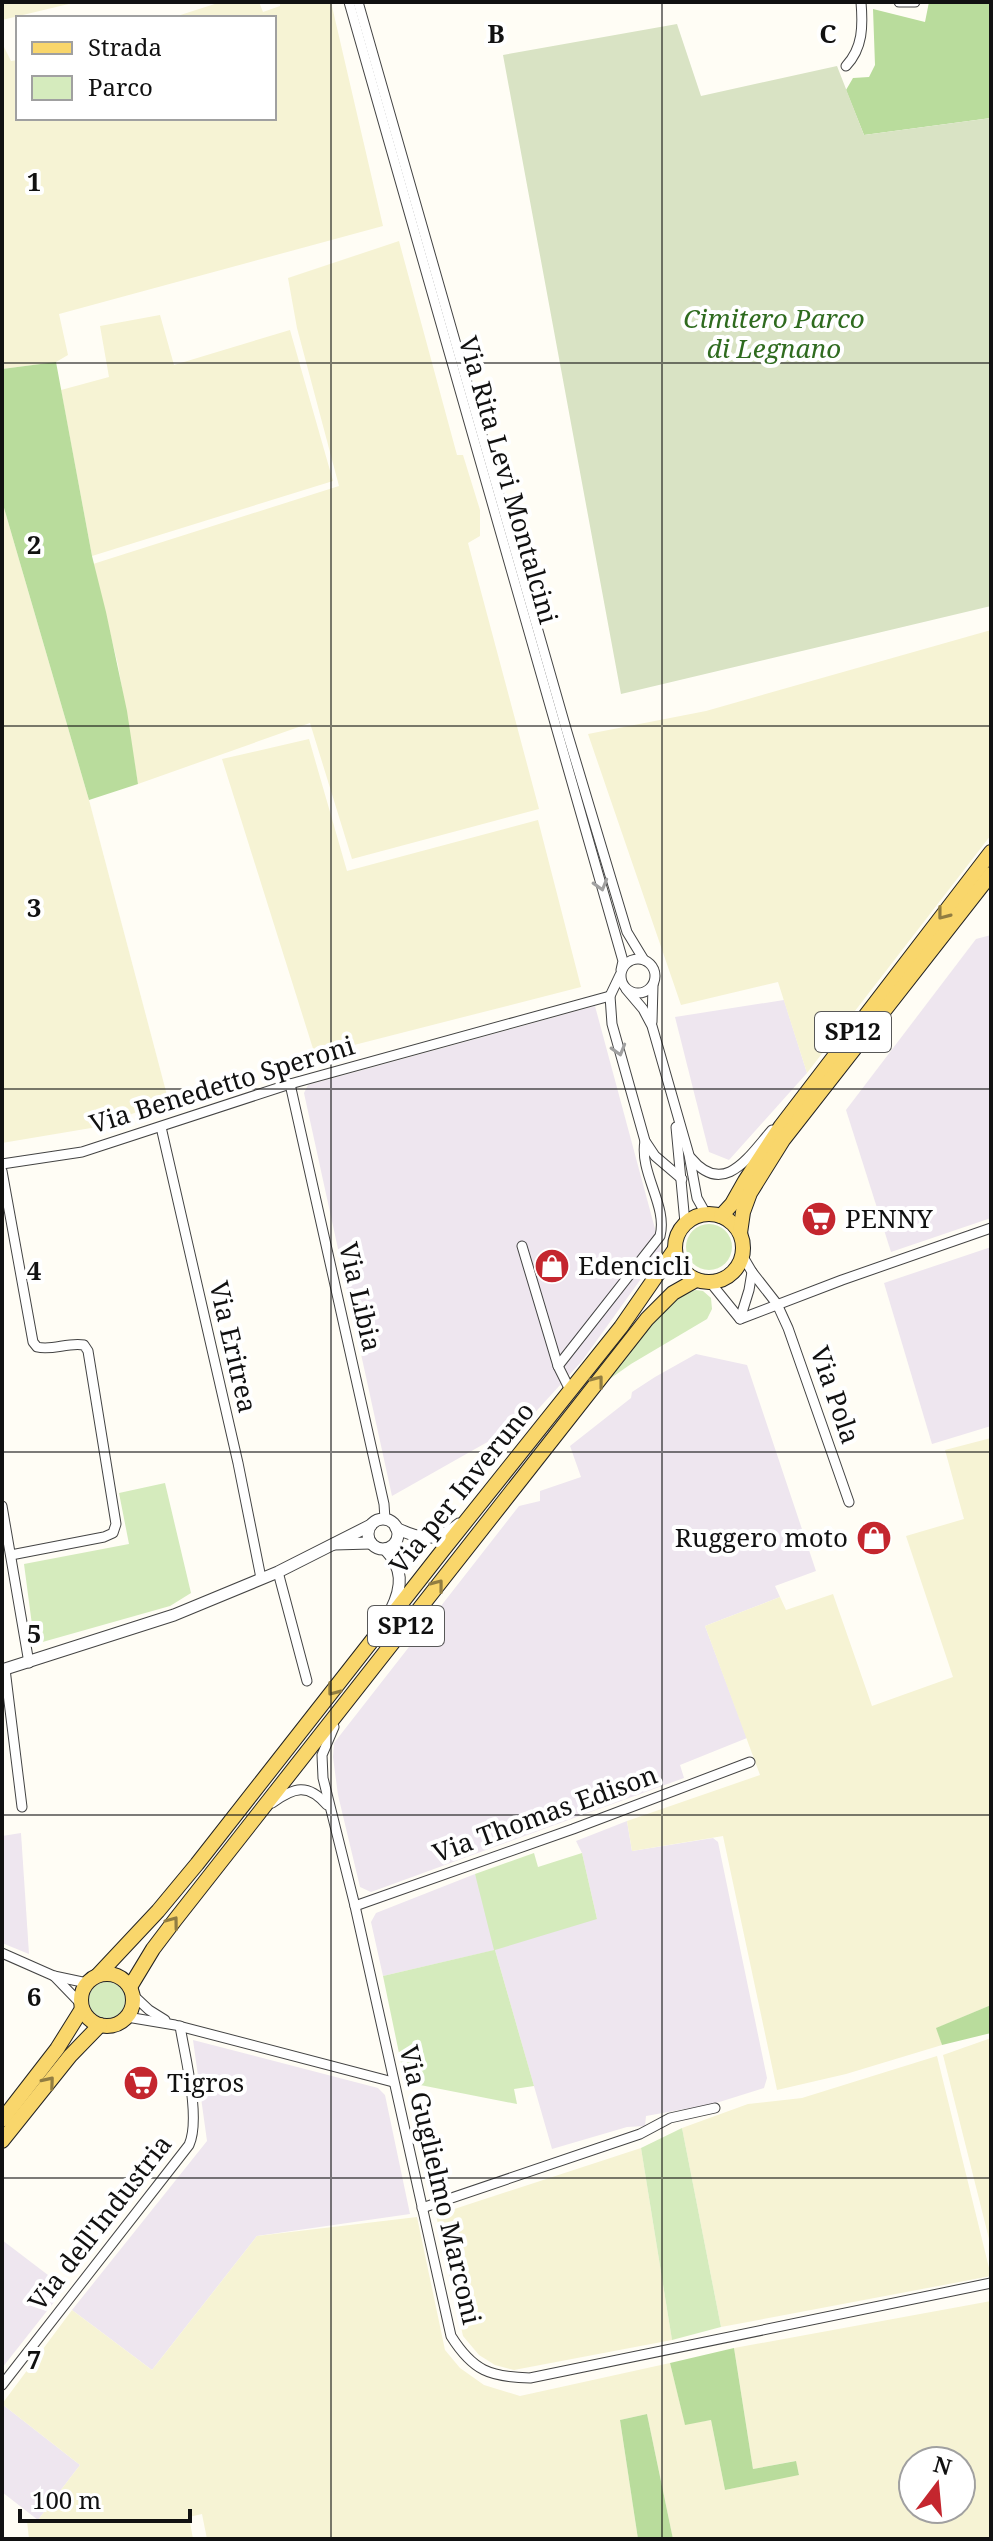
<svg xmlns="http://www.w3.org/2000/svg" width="993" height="2541" font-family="'Noto Serif',serif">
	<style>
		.industrial { fill: #eee6ef }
		.farmland { fill: #f6f3d4; fill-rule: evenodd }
		.green { fill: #d5ebbd }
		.forest { fill: #b9dc9c }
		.cemetery { fill: #d9e3c4 }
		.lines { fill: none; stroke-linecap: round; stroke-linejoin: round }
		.minor-casing { stroke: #444; stroke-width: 11 }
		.tertiary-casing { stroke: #444; stroke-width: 13 }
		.primary-casing { stroke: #222; stroke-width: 16 }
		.minor { stroke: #fff; stroke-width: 9 }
		.tertiary { stroke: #fff; stroke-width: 11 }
		.primary { stroke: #f9d66b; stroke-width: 14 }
		.oneway { stroke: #a0a0a0 }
		.oneway2 { stroke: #917d42 }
		.grid { fill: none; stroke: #111; stroke-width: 2; stroke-opacity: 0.55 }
		.labels { text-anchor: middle; stroke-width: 8; stroke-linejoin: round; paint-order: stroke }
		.shield { fill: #fff; stroke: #585858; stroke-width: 2 }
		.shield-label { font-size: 24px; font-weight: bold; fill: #111 }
		.park-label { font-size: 26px; font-style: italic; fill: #2f6b1f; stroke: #fff }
		.street-label { font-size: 26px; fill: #111; stroke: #fff }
		.poi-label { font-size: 26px; fill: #111; stroke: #fff; text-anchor: start }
		.grid-label { font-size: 26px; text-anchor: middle; font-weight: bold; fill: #111; stroke: #fff; stroke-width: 8; stroke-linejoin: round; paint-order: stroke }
	</style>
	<rect width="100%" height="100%" fill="#fffdf5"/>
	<g class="industrial">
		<polygon points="991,935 991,1218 891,1252 846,1110 976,939"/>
		<polygon points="784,1000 807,1073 729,1160 709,1152 675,1017"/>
		<polygon points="595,1006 661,1251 582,1361 530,1418 392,1496 304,1093 308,1085"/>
		<polygon points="991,1247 991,1426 932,1444 884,1283"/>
		<polygon points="696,1354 747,1365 816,1571 775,1586 780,1597 705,1626 747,1738 680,1765 684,1778 371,1892 360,1887 338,1795 333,1757 334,1743 519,1506 540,1501 540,1491 581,1477 570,1446 631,1398 632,1392 655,1377"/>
		<polygon points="627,1821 632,1851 713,1838 718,1842 767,2078 764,2088 713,2104 646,2116 645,2126 627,2127 552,2149 495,1950 383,1976 371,1922 376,1913 475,1874 478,1882 597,1919 582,1853 576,1841"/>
		<polygon points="21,1833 29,1954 2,1943 2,1836"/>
		<polygon points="193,2040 378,2088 385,2095 410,2214 257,2236 152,2370 72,2310 207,2141"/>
		<polygon points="2,2240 65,2288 2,2368"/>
		<polygon points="2,2404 80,2465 38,2520 2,2492"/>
	</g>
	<g class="farmland">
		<polygon points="2,2 77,2 2,20"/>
		<polygon points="221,2 259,2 263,12 280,6 280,2 331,2 383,226 59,314 68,355 56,362 2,369 2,43 11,61 18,60 18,118 274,118 274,18 171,18"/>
		<polygon points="399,241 457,455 463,455 480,510 480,536 468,543 539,809 352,859 310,723 138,784 118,665 93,564 339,486 297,328 288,278"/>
		<polygon points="160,315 174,365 290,330 333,481 92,556 61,390 109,377 100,326"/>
		<polygon points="2,501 89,800 168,1099 103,1126 2,1143"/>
		<polygon points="991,630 991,835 807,1073 778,982 681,1005 588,734 706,711"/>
		<polygon points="309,739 347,871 538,820 581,987 315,1055 222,759"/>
		<polygon points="991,1438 991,2005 937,2028 942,2045 846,2074 777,2090 723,1836 632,1851 627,1821 760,1775 705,1626 780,1597 786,1610 833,1594 872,1706 953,1677 906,1536 964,1519 945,1450"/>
		<polygon points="991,2038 991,2247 943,2055"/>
		<polygon points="937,2056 991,2276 721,2327 682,2128 748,2104 802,2098"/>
		<polygon points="641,2148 672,2340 514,2370 495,2365 479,2355 463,2336 436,2215"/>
		<path d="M417 2217 445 2350 460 2368 484 2385 520 2396 670 2363 685 2424 711 2420 725 2490 799 2474 795 2461 753 2469 734 2348 991 2301V2539H673L647 2414 620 2420 638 2539H207L202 2514 189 2517 193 2539H29L27 2521 38 2520 80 2465 2 2404 72 2310 152 2370 257 2236ZM913 2461H961V2509H913Z"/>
	</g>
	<g class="green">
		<circle cx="709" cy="1247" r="23"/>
		<path d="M696 1290 703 1291 711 1298 712 1309 707 1319 631 1364 601 1385C624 1356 660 1299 696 1290Z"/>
		<polygon points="165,1483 191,1593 170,1606 39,1643 34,1640 24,1564 129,1544 119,1493"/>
		<polygon points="534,1853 538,1867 582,1853 597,1919 495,1950 534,2086 514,2089 517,2104 405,2082 383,1976 494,1950 475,1874"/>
		<circle cx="107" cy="2000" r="18"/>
		<polygon points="682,2128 721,2327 672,2340 641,2148"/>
	</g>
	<g class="forest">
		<polygon points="929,2 991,2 991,118 864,135 846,90 853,78 869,77 875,65 873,9 925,22"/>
		<polygon points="56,362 92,556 106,612 127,711 138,784 89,800 2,501 2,369"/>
		<polygon points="991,2005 991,2033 942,2045 936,2028"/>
		<polygon points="734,2348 753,2469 796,2461 799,2475 725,2490 711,2420 685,2425 670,2363"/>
		<polygon points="647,2414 673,2539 638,2539 620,2420"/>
	</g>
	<polygon class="cemetery" points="677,24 701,96 837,66 864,135 991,118 991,606 621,694 503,55"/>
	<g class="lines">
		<defs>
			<g id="minor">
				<polyline points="349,2 623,961 621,970"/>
				<polyline points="358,2 567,732 627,932 644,960"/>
				<polyline points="899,2 915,2"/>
				<path d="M846 66C863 48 863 26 861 2"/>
				<circle cx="638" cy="976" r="17"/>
				<polyline points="620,975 610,996 612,1024 645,1141 655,1156 682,1179"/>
				<polyline points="626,989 643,1009 652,1026 689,1155 697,1198 706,1214"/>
				<polyline points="652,1022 653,985"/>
				<polyline points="290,1084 384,1504 385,1519"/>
				<polyline points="161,1127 238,1463 261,1578"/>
				<polyline points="676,1127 685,1223"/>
				<path d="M691 1158C724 1198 749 1156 772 1130"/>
				<polyline points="2,1164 82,1152 290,1084 610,996"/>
				<path d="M2 1171 33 1342 37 1347C52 1351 68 1342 84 1345L88 1351 116 1524 113 1533 104 1537 11 1555"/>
				<polyline points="522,1246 558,1366 570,1390"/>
				<polyline points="742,1255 752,1272 777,1304 788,1328 849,1502"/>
				<polyline points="710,1282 740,1319 842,1280 991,1228"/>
				<polyline points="740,1319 749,1290 752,1272"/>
				<path d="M558 1366 660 1236C668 1206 639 1173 645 1141"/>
				<polyline points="2,1506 29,1663"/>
				<polyline points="278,1572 307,1681"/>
				<polyline points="5,1669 22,1807"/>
				<path d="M334 1727 322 1755 323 1778 355 1906 451 2336C473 2371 490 2377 530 2378L991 2283"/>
				<path d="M272 1803C294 1787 308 1783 327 1805"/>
				<polyline points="355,1906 573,1829 750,1762"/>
				<polyline points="2,1953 54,1976 87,1983"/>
				<polyline points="54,1976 81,2004"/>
				<polyline points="133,1995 149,2010 165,2020"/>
				<polyline points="127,2017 175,2025 393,2082"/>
				<polyline points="422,2208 640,2134 670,2118 715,2108"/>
				<path d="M2 2385 189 2145C201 2118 185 2057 180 2026"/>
			</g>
			<g id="tertiary">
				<circle cx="383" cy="1534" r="15"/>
				<path d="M396 1528C421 1540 436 1543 459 1524"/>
				<polyline points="334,1544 371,1543"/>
				<path d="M385 1549C403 1568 403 1586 391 1610"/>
				<polyline points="2,1670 174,1615 278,1572 371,1525"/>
			</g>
			<g id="primary">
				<circle cx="709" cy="1248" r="34"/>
				<polyline points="721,1216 732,1204 745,1181 781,1126 991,852"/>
				<polyline points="740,1233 743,1212 750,1193 783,1140 991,874"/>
				<circle cx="107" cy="2000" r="26"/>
				<polyline points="98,1975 158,1911 197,1864 443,1550 621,1327 675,1249"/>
				<polyline points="130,1987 153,1949 175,1920 647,1319 673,1293 696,1280"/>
				<polyline points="2,2120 57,2049 82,2009"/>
				<polyline points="2,2141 70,2056 100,2025"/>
			</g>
		</defs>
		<use href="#minor" class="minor-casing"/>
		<use href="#tertiary" class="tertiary-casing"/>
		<use href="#primary" class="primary-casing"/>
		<use href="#minor" class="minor"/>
		<use href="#tertiary" class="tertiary"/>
		<use href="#primary" class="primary"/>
	</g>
	<defs><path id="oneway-chevron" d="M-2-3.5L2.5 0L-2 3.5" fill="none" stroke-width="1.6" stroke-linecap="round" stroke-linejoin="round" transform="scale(2)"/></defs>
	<g class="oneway">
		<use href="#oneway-chevron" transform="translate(601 885) rotate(74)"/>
		<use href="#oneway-chevron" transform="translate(619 1050) rotate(74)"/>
	</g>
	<g class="oneway2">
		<use href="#oneway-chevron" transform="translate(943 914) rotate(128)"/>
		<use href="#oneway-chevron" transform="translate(598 1381) rotate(-52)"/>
		<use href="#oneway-chevron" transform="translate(438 1585) rotate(-52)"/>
		<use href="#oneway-chevron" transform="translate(333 1690) rotate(128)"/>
		<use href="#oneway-chevron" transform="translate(173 1922) rotate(-53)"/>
		<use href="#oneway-chevron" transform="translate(49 2082) rotate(-50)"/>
	</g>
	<path class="grid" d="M331 2V2539M662 2V2539M2 363H991M2 726H991M2 1089H991M2 1452H991M2 1815H991M2 2178H991"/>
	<defs>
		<symbol id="supermarket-disc" viewBox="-11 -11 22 22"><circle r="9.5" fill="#c4262e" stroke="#fff"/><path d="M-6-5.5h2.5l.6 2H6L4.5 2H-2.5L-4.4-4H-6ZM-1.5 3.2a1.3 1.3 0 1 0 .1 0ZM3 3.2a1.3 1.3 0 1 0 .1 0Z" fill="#fff"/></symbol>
		<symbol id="shop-disc" viewBox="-11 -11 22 22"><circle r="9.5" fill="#c4262e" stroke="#fff"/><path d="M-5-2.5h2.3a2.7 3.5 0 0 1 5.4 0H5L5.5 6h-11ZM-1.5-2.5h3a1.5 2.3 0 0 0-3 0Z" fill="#fff"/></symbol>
	</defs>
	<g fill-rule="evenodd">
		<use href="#supermarket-disc" x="799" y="1199" width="40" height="40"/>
		<use href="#shop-disc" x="532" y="1246" width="40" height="40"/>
		<use href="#shop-disc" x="854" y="1518" width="40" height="40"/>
		<use href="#supermarket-disc" x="121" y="2063" width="40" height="40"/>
	</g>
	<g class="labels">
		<g class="shield">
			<rect x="815" y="1012" width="76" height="40" rx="6"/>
			<rect x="368" y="1606" width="76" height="40" rx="6"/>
		</g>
		<g class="shield-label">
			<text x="853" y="1040">SP12</text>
			<text x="406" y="1634">SP12</text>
		</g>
		<g class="park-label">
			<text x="774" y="328">Cimitero Parco<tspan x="774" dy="30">di Legnano</tspan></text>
		</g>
		<g class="street-label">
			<text transform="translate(508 480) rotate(74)" y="9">Via Rita Levi Montalcini</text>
			<text transform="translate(222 1085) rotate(-17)" y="9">Via Benedetto Speroni</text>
			<text transform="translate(360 1297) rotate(77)" y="9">Via Libia</text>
			<text transform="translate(233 1347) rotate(77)" y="9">Via Eritrea</text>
			<text transform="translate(835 1395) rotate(71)" y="9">Via Pola</text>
			<text transform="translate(462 1488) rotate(-51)" y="9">Via per Inveruno</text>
			<text transform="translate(545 1814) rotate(-20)" y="9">Via Thomas Edison</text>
			<text transform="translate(440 2185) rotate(77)" y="9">Via Guglielmo Marconi</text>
			<text transform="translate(100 2223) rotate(-52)" y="9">Via dell'Industria</text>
		</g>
		<g class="poi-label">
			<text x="845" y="1228">PENNY</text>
			<text x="578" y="1275">Edencicli</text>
			<text x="848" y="1547" text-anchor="end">Ruggero moto</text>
			<text x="167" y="2092">Tigros</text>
		</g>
	</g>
	<g class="grid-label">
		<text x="496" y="43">B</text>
		<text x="828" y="43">C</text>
		<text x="34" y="191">1</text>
		<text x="34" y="554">2</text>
		<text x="34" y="917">3</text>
		<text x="34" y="1280">4</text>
		<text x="34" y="1643">5</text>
		<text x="34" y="2006">6</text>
		<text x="34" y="2369">7</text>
	</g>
	<rect width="993" height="2541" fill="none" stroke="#111111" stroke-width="8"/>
	<rect x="16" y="16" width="260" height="104" fill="#ffffff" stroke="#a0a0a0" stroke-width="2"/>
	<rect x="32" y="42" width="40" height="12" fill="#f9d66b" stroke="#a0a0a0" stroke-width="2"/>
	<text x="88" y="56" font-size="24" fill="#111111">Strada</text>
	<rect x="32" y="76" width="40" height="24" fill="#d5ebbd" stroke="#a0a0a0" stroke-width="2"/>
	<text x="88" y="96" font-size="24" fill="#111111">Parco</text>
	<g transform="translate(937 2485) rotate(16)"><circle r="38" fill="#ffffff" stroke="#a0a0a0" stroke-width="2"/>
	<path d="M0-6L14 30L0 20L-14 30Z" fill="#c4262e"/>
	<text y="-12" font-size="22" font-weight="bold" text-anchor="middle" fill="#111111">N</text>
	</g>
	<path d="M20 2509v12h170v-12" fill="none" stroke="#111111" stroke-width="4"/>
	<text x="32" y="2509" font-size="24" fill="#111111" stroke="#ffffff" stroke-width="6" paint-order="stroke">100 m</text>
</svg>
